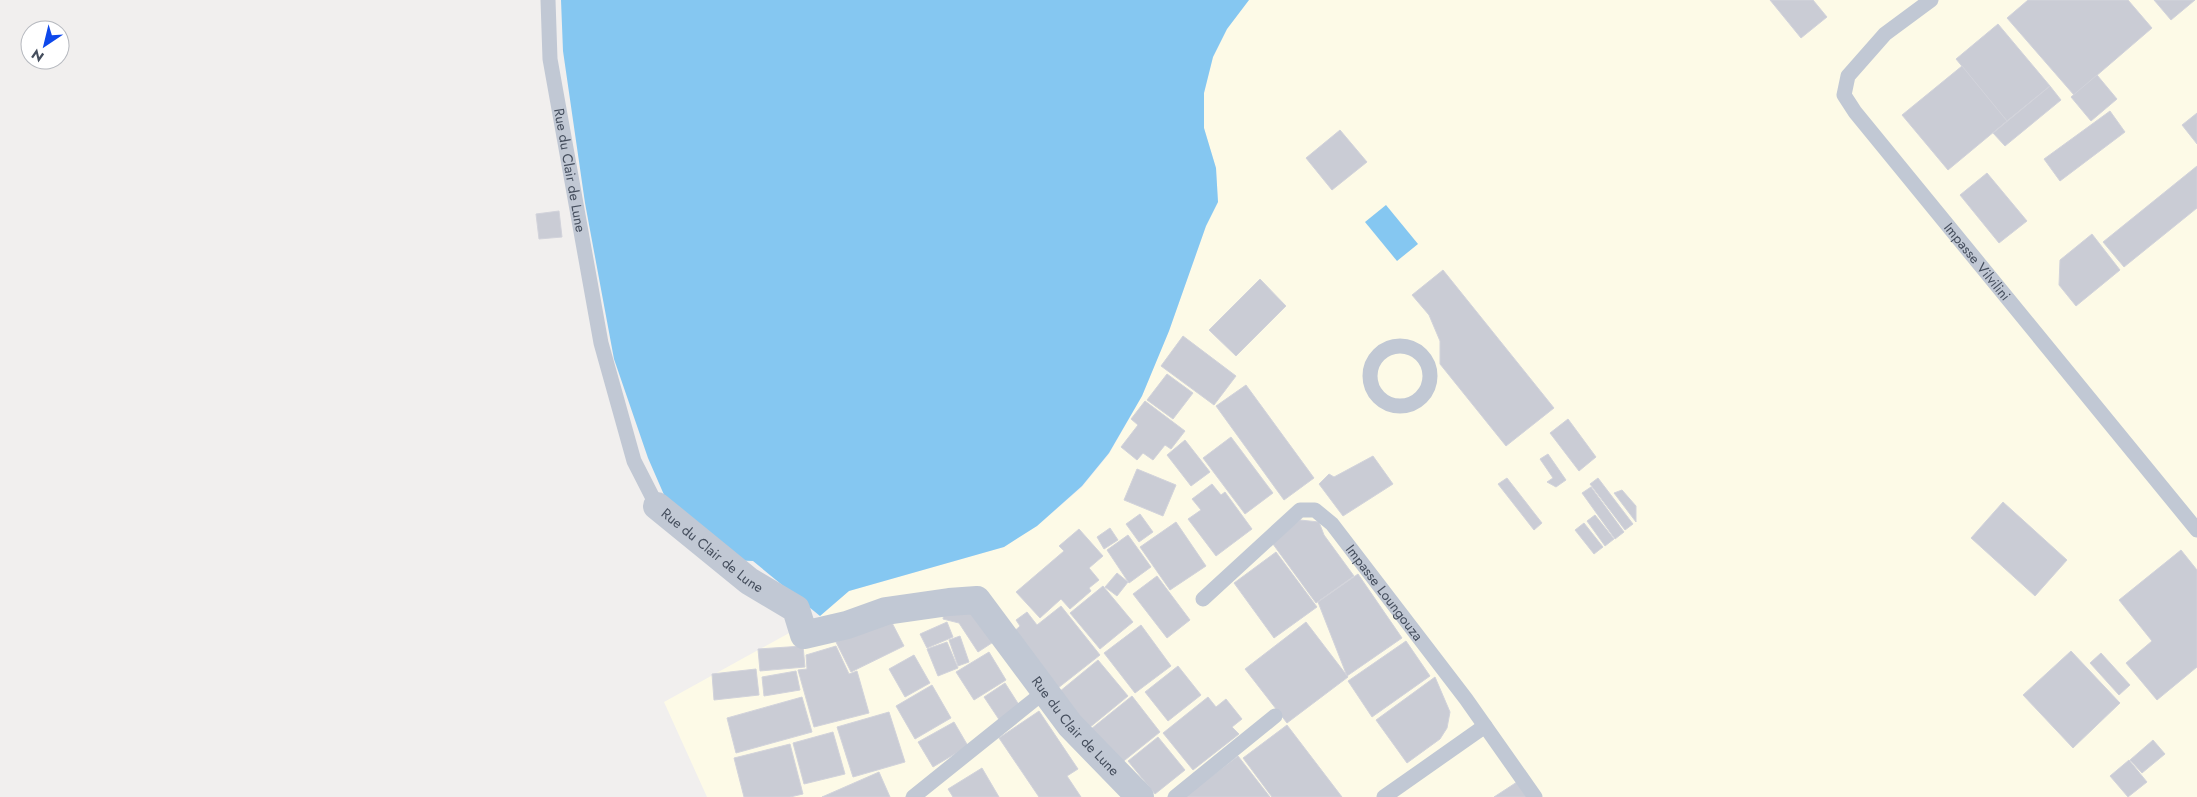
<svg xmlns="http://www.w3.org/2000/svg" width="2197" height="797" font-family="Jost,sans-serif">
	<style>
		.commercial { fill: #fdfae7 }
		.water { fill: #85c7f1 }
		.building { fill: #caccd5; stroke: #d2d3db }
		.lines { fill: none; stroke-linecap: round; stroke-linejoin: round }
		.service { stroke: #c1c8d4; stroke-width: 15 }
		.minor { stroke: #c1c8d4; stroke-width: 28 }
		.labels { text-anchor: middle; stroke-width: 5; stroke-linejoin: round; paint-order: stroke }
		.street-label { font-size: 14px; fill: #454e5d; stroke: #fff }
	</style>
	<rect width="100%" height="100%" fill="#f1efee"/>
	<polygon class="commercial" points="1249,0 2197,0 2197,797 707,797 664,702 820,616 849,591 1004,547 1037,526 1082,487 1109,454 1142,396 1169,331 1206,226 1218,202 1216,168 1204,128 1204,93 1213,57 1227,29"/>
	<g class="water">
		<polygon points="561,0 1249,0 1227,29 1213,57 1204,93 1204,128 1216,168 1218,202 1206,226 1169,331 1142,396 1109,453 1082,486 1037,526 1004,547 849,591 820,616 753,561 729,560 668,504 648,458 614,359 585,203 563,51"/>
		<polygon points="1386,205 1418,244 1397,261 1365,222"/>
	</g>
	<g class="building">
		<polygon points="1770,0 1813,0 1827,17 1801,38"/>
		<polygon points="2028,0 2128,0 2152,28 2074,95 2007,18"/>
		<polygon points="2154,0 2195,0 2171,20"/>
		<polygon points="1998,24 2050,86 2007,121 1956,59"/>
		<polygon points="1962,66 2007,121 1948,170 1902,115"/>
		<polygon points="2097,75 2117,99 2091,121 2071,97"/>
		<polygon points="2050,86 2061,100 2005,146 1993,133"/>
		<polygon points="2110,111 2125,132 2060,181 2044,159"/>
		<polygon points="2197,113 2197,144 2182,125"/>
		<polygon points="1340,130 1367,162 1332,190 1306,158"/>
		<polygon points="2197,166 2197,208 2124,267 2103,242"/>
		<polygon points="1987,173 2027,221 1999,243 1960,195"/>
		<polygon points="559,211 562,237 539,239 536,214"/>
		<polygon points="2092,234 2120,270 2076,306 2059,285 2060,260"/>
		<polygon points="1443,270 1554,408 1506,446 1440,364 1440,341 1429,315 1412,295"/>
		<polygon points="1260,279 1286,306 1236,356 1209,330"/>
		<polygon points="1183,336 1236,376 1214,405 1161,366"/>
		<polygon points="1167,374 1193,393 1173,419 1147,400"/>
		<polygon points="1246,385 1314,478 1284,500 1216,406"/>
		<polygon points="1145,401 1185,431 1171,449 1165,445 1153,460 1143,453 1137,460 1121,447 1138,425 1131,419"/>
		<polygon points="1568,419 1596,457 1579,471 1550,433"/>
		<polygon points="1231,437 1273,493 1245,514 1203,458"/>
		<polygon points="1185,440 1210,472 1191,486 1167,455"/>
		<polygon points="1548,454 1566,480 1556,487 1547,482 1553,478 1540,459"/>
		<polygon points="1373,456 1393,484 1343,516 1319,484 1329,474 1334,477"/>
		<polygon points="1137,469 1176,485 1163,516 1124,500"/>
		<polygon points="1507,478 1542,523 1534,530 1498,484"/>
		<polygon points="1598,478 1633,524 1625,530 1590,484"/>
		<polygon points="1212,484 1221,495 1225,492 1252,529 1216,556 1188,519 1201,510 1192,499"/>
		<polygon points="1591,487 1624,532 1615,539 1582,493"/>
		<polygon points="1622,490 1636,506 1636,522 1614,493"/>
		<polygon points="2003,502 2067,560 2035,596 1971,538"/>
		<polygon points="1140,514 1153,532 1139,542 1126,524"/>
		<polygon points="1595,515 1614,539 1605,546 1587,521"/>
		<polygon points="1300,520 1319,522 1324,535 1354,576 1316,603 1270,540"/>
		<polygon points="1176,522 1206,566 1170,590 1140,547"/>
		<polygon points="1584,523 1603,547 1594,554 1575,530"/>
		<polygon points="1110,528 1118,540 1104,549 1097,537"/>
		<polygon points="1079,529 1103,556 1089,568 1099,580 1089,588 1091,591 1070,609 1061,599 1040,618 1016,592 1064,551 1059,546"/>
		<polygon points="1128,535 1151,567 1129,583 1107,550"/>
		<polygon points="2181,550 2197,570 2197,667 2157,700 2126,663 2152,641 2119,600"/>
		<polygon points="1276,552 1317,607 1274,638 1234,583"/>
		<polygon points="1117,573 1128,582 1117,596 1105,587"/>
		<polygon points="1358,574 1402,638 1347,676 1318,602"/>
		<polygon points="1157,576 1190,620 1167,638 1133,594"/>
		<polygon points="1103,586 1133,622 1100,649 1070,613"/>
		<polygon points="1061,606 1100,655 1053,692 1009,636 1020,626 1016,620 1027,612 1037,625"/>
		<polygon points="945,607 980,608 1001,637 978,652 959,623 943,619"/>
		<polygon points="889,617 904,646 851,672 836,642"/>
		<polygon points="947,622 953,637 927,648 920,634"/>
		<polygon points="1306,622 1348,677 1287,723 1245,669"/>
		<polygon points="1141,625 1171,666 1135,693 1104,653"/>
		<polygon points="960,636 969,662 958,666 949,640"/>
		<polygon points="1406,641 1430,676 1372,717 1348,681"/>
		<polygon points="947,642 958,668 938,676 927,649"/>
		<polygon points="803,646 805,667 760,671 758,649"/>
		<polygon points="836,646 849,674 857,671 869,713 814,727 798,670 807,669 806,655"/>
		<polygon points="2071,651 2120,703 2073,748 2023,695"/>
		<polygon points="989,652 1006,680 974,700 956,672"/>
		<polygon points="2101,653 2130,685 2119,695 2090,663"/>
		<polygon points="914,655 930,683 905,697 889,669"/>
		<polygon points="1098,660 1128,696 1089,728 1059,692"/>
		<polygon points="1178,666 1201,695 1168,721 1145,692"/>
		<polygon points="756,669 759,695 714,700 712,674"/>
		<polygon points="796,671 800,690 764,696 762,677"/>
		<polygon points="1435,677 1450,712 1447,728 1440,739 1407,763 1376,720"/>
		<polygon points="1005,683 1021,708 1000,721 984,697"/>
		<polygon points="932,685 951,718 915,739 896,706"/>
		<polygon points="1132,696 1160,732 1120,764 1091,729"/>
		<polygon points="802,697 812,732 736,753 727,718"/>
		<polygon points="1208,697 1216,707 1226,699 1242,719 1232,727 1239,734 1193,770 1163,733"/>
		<polygon points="1039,711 1078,769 1067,776 1081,797 1039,797 999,738"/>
		<polygon points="889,712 905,762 853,777 837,727"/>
		<polygon points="954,722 968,746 933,767 918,742"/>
		<polygon points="1287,725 1342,797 1272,797 1243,758"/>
		<polygon points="833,732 845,774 804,784 793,743"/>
		<polygon points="1158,737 1185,770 1155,794 1128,761"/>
		<polygon points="2153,740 2165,754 2142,773 2130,760"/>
		<polygon points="790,744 803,794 790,797 744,797 734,758"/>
		<polygon points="1238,756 1270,797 1184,797"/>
		<polygon points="2129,760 2147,782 2128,797 2110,776"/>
		<polygon points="982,768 999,797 953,797 948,789"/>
		<polygon points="879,772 890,797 822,797"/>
		<polygon points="1517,782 1527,797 1494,797"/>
	</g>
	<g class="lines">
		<g class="service">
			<path id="s1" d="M548 0 550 59 601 343 634 461 657 506"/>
			<path id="s2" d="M1931 0 1885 34 1848 76 1844 95 1855 112 2197 530"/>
			<circle cx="1400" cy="376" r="30"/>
			<path id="s3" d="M1203 599 1300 510H1315L1332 524 1466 699 1535 797"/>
			<polyline points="913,797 1044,692"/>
			<polyline points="1175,797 1275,716"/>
			<polyline points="1384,797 1485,726"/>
		</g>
		<path class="minor" id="s4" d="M657 506 749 581 796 609 804 635 847 625 886 611 949 602 977 600 1070 725 1140 797"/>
	</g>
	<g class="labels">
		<g class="street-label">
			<text dy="5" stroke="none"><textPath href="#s1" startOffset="172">Rue du Clair de Lune</textPath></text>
			<text dy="5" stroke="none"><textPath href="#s2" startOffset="346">Impasse Vilvilini</textPath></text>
			<text dy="5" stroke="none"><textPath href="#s4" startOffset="71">Rue du Clair de Lune</textPath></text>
			<text dy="5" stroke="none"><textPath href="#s3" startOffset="255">Impasse Loungouza</textPath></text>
			<text dy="5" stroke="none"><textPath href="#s4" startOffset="538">Rue du Clair de Lune</textPath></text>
		</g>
	</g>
	<g transform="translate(45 45) rotate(215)"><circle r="24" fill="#ffffff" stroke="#b5b8be"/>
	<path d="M0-4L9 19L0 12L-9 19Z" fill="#0e48eb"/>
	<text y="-8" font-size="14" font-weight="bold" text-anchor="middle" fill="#454e5d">N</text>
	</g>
</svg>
